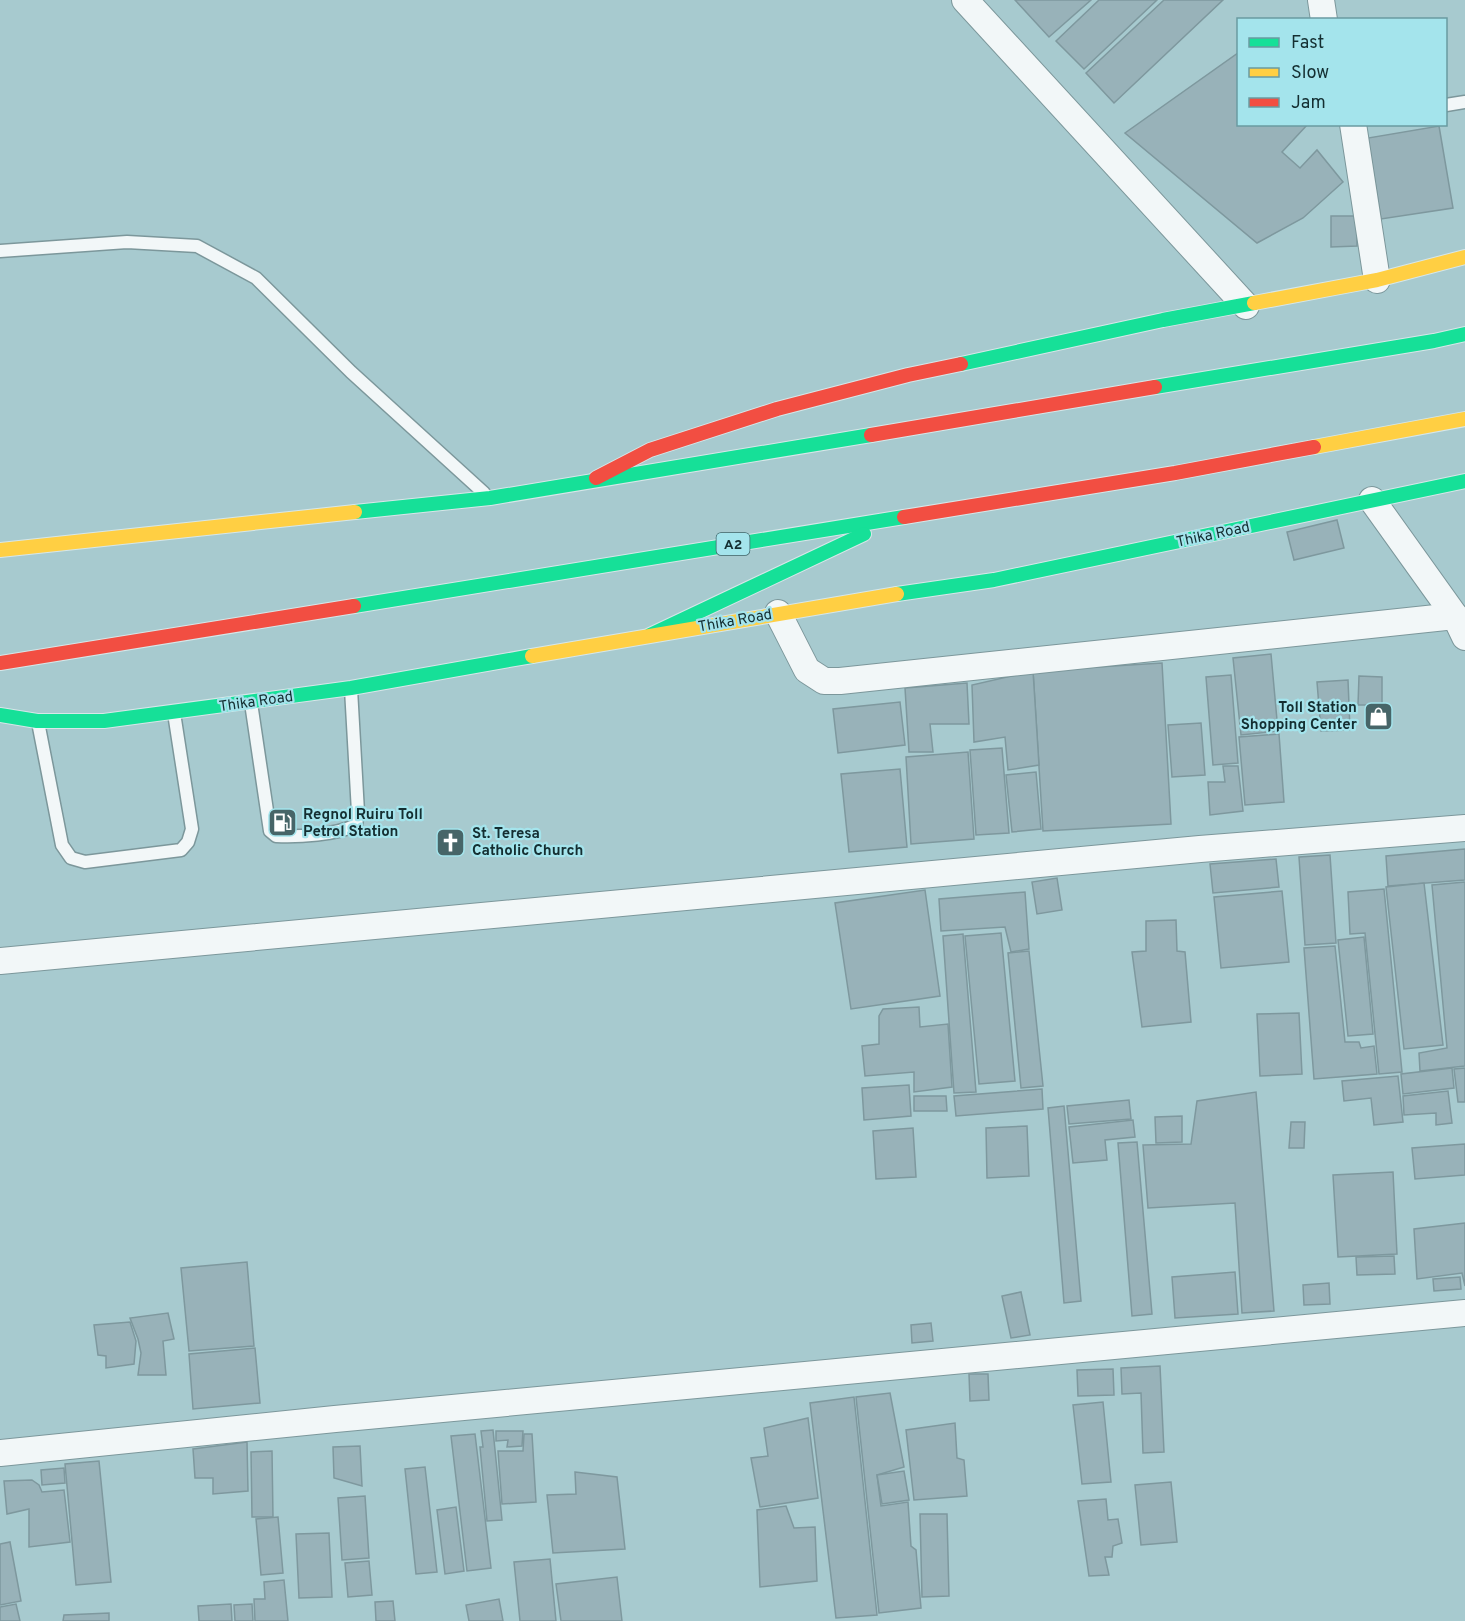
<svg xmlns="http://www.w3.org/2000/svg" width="1465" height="1621" font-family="Overpass,sans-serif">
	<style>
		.building { fill: #98b2b9; stroke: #7e989e; stroke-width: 1.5 }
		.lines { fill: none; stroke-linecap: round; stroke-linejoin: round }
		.lane-casing { stroke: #7c979b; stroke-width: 15 }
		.street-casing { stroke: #7c979b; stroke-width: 28 }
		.fast-casing { stroke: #d7e7e9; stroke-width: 16 }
		.slow-casing { stroke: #d7e7e9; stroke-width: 16 }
		.jam-casing { stroke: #d7e7e9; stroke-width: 16 }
		.lane { stroke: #f2f7f8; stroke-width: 12 }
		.street { stroke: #f2f7f8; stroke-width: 26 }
		.fast { stroke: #16e098; stroke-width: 14 }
		.slow { stroke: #ffcf43; stroke-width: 14 }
		.jam { stroke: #f24e42; stroke-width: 14 }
		.labels { text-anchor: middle; stroke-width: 4.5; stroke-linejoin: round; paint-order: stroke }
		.shield { fill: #a4e4ec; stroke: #3f6569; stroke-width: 1.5 }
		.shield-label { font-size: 14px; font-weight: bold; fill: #142e31 }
		.street-label { font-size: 15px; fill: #142e31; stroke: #a4e4ec }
		.poi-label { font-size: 15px; font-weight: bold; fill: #142e31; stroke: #a4e4ec; text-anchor: start }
	</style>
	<rect width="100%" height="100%" fill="#a7cacf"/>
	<g class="building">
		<polygon points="1015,0 1091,0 1049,37"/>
		<polygon points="1099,0 1157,0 1084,69 1056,41"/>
		<polygon points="1164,0 1223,0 1114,103 1086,73"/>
		<polygon points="1238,53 1238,124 1308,124 1282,152 1300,168 1317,150 1343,182 1303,218 1257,243 1125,133"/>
		<polygon points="1439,126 1453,208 1381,219 1368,138"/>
		<polygon points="1331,216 1357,216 1357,246 1331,247"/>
		<polygon points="1337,520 1344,548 1294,560 1287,532"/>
		<polygon points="1271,654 1278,731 1241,735 1233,658"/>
		<polygon points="1162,663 1171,824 1043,831 1033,671"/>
		<polygon points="1033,671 1039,765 1008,770 1005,737 974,742 972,685"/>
		<polygon points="1231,675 1238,763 1213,765 1206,677"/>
		<polygon points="1359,676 1382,677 1382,705 1358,705"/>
		<polygon points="1348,680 1350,730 1321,731 1317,682"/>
		<polygon points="967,683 969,724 930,724 933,752 909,752 905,688"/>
		<polygon points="900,702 905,745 838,753 833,709"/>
		<polygon points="1201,723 1205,775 1172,777 1168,725"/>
		<polygon points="1279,734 1284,802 1245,805 1239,737"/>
		<polygon points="1002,748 1009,833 976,835 970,750"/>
		<polygon points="968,752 974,839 911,844 906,757"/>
		<polygon points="1223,766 1238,766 1243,811 1210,815 1208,782 1225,782"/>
		<polygon points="900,769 907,847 849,852 841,774"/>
		<polygon points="1036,772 1041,829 1012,832 1006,775"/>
		<polygon points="1465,849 1465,880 1388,886 1386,856"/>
		<polygon points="1330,855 1336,943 1305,945 1299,857"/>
		<polygon points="1276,859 1279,887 1213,893 1210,864"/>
		<polygon points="1057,878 1062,910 1037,914 1032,882"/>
		<polygon points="1465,882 1465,1066 1420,1071 1419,1053 1447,1048 1432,885"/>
		<polygon points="1424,883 1443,1045 1404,1049 1386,887"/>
		<polygon points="1384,889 1402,1072 1379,1074 1365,933 1350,934 1348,892"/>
		<polygon points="925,890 940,996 851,1009 835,903"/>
		<polygon points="1282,891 1289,962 1221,968 1214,897"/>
		<polygon points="1025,892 1029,949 1011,952 1005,927 941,931 939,899"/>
		<polygon points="1176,920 1177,951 1185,952 1191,1022 1142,1027 1132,952 1146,951 1146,921"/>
		<polygon points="1001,933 1015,1081 979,1084 965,936"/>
		<polygon points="963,934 976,1092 954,1093 943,936"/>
		<polygon points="1364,937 1373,1034 1348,1036 1338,940"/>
		<polygon points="1335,946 1345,1042 1359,1042 1361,1048 1374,1046 1377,1074 1314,1079 1304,948"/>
		<polygon points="1029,951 1043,1086 1021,1088 1008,953"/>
		<polygon points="919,1007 920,1027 948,1024 952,1087 914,1092 914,1072 865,1076 862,1046 879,1044 879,1016 883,1009"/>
		<polygon points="1299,1013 1302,1074 1260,1076 1257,1014"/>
		<polygon points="1452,1068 1454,1088 1403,1094 1401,1074"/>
		<polygon points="1465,1068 1465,1102 1458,1102 1454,1069"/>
		<polygon points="1398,1076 1403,1122 1374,1125 1371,1098 1344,1101 1342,1081"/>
		<polygon points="909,1085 911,1116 864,1120 862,1088"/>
		<polygon points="1042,1089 1043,1109 956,1116 954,1096"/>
		<polygon points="1448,1091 1452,1123 1436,1125 1436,1113 1404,1115 1403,1096"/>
		<polygon points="1256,1092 1274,1311 1242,1313 1235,1203 1148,1208 1143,1145 1191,1144 1197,1101"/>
		<polygon points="914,1096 946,1096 947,1111 914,1111"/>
		<polygon points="1129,1100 1131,1119 1069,1124 1067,1106"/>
		<polygon points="1064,1106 1081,1301 1064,1303 1048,1108"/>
		<polygon points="1182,1116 1182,1142 1156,1143 1155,1117"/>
		<polygon points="1133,1120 1135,1137 1105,1140 1107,1160 1073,1163 1069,1127"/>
		<polygon points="1291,1122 1305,1122 1304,1148 1289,1148"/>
		<polygon points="1027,1126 1029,1176 987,1178 986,1128"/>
		<polygon points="913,1128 916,1177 876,1179 873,1131"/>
		<polygon points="1137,1142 1152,1314 1132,1316 1118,1143"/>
		<polygon points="1465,1144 1465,1175 1415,1179 1412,1148"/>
		<polygon points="1393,1172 1397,1254 1338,1257 1333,1175"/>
		<polygon points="1465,1223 1465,1286 1462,1273 1417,1279 1414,1229"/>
		<polygon points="1394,1256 1395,1274 1357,1275 1356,1257"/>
		<polygon points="247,1262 254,1346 189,1351 181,1268"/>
		<polygon points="1235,1272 1238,1314 1175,1318 1172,1277"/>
		<polygon points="1460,1277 1461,1289 1434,1291 1433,1279"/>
		<polygon points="1329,1283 1330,1304 1304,1305 1303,1285"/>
		<polygon points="1021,1292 1030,1335 1011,1338 1002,1296"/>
		<polygon points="168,1313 174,1339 163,1341 166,1375 138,1375 141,1353 138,1339 130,1318"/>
		<polygon points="130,1322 136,1341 134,1364 106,1368 106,1356 98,1355 94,1325"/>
		<polygon points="931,1323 933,1341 912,1343 911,1325"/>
		<polygon points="255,1348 260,1403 193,1409 189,1354"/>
		<polygon points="1160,1366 1164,1452 1143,1453 1141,1393 1122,1394 1121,1368"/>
		<polygon points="1113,1369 1114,1395 1078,1396 1077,1370"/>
		<polygon points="969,1374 988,1374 989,1400 970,1401"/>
		<polygon points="890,1393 904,1467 877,1475 881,1506 908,1502 911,1546 916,1550 921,1608 879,1613 856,1397"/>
		<polygon points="854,1397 877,1615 836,1618 810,1403"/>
		<polygon points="1103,1402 1111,1482 1082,1484 1073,1405"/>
		<polygon points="808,1418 818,1498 760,1507 751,1458 768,1456 764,1428"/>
		<polygon points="955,1423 957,1458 964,1460 967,1496 914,1500 906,1430"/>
		<polygon points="493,1430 502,1520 487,1521 480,1447 483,1447 481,1431"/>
		<polygon points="496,1431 523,1431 522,1446 507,1447 508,1440 496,1441"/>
		<polygon points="475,1434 491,1568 467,1571 451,1436"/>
		<polygon points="524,1434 532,1434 536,1502 502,1504 498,1451 523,1451"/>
		<polygon points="247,1442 248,1491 213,1494 213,1478 195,1478 193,1449"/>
		<polygon points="360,1446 362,1486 334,1478 333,1447"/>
		<polygon points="272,1451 273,1517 252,1517 251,1452"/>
		<polygon points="99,1461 111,1582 76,1585 65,1464"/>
		<polygon points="425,1467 437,1572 416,1574 405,1469"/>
		<polygon points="64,1468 65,1483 42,1485 41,1470"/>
		<polygon points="904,1471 909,1500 882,1504 877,1475"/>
		<polygon points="575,1472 617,1477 625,1549 553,1553 547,1495 576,1494"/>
		<polygon points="32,1480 39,1485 42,1492 64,1490 70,1542 29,1547 29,1509 7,1514 4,1481"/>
		<polygon points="1171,1482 1177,1542 1141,1545 1135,1485"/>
		<polygon points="365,1496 369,1558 342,1560 338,1498"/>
		<polygon points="1106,1499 1108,1520 1118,1519 1122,1543 1113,1546 1112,1557 1105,1557 1109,1575 1089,1576 1078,1501"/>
		<polygon points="786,1506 794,1528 815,1527 817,1581 760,1587 757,1510"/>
		<polygon points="456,1507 464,1571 445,1574 437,1510"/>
		<polygon points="920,1514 947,1514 949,1596 922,1597"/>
		<polygon points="278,1517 283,1573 261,1575 256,1519"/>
		<polygon points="329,1533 332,1597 299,1598 296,1534"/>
		<polygon points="10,1542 21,1601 0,1605 0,1544"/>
		<polygon points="550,1559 556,1621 520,1621 514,1562"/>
		<polygon points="369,1561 372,1595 348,1597 345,1563"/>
		<polygon points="617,1577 622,1621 561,1621 556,1584"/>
		<polygon points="284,1580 288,1621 255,1621 254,1599 265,1599 264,1582"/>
		<polygon points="499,1599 503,1621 469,1621 466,1605"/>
		<polygon points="393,1601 395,1621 376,1621 375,1602"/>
		<polygon points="16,1604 20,1621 0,1621 0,1607"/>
		<polygon points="231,1604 232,1621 199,1621 198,1606"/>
		<polygon points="252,1604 253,1621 235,1621 234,1605"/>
		<polygon points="109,1613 109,1621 63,1621 64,1615"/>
	</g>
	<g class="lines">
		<defs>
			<g id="lane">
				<polyline points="1446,105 1465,102"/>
				<polyline points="0,251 127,242 197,246 256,278 351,372 484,493"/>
				<path d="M251 703 270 831 276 836C299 837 336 835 356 825L358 812 351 689"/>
				<polyline points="38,722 62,845 71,858 85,862 181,850 188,842 192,829 174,713"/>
			</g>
			<g id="street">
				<polyline points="965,0 1246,306"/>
				<polyline points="1321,0 1324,20"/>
				<polyline points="1353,124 1377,280"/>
				<polyline points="1372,500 1455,616 1465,637"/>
				<polyline points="778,613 807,670 824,681 840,681 1455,616"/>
				<polyline points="0,961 1200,849 1465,828"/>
				<polyline points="0,1453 335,1419 1465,1313"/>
			</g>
			<g id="fast">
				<polyline points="961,364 1163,320 1254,303"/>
				<polyline points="1155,387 1434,341 1465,334"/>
				<polyline points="355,512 490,498 871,435"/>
				<polyline points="897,594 994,580 1465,481"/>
				<polyline points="354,606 904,517"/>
				<polyline points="650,635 864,534"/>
				<polyline points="0,715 37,721 104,721 351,688 532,656"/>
			</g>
			<g id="slow">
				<polyline points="1254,303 1377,280 1465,257"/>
				<polyline points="1314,447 1465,419"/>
				<polyline points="0,550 355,512"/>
				<polyline points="532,656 897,594"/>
			</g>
			<g id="jam">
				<polyline points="871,435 1155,387"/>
				<polyline points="596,478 650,450 777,409 908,375 961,364"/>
				<polyline points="904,517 1175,473 1314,447"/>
				<polyline points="0,663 354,606"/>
			</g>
		</defs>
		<use href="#lane" class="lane-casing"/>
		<use href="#street" class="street-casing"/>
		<use href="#fast" class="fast-casing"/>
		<use href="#slow" class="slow-casing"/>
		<use href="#jam" class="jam-casing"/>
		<use href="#lane" class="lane"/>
		<use href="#street" class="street"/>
		<use href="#fast" class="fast"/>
		<use href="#slow" class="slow"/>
		<use href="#jam" class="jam"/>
	</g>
	<defs>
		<symbol id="shop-square" viewBox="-11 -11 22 22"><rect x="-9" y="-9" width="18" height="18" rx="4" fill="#476568" stroke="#a4e4ec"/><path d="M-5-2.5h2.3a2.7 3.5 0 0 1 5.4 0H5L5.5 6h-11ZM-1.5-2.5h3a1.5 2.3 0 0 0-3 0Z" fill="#fff"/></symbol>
		<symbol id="fuel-square" viewBox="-11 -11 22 22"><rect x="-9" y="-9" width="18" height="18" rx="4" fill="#476568" stroke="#a4e4ec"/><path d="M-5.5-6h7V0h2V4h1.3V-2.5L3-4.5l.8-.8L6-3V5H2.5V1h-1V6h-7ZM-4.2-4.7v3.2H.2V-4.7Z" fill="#fff"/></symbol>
		<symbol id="church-square" viewBox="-11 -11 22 22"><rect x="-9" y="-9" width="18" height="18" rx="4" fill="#476568" stroke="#a4e4ec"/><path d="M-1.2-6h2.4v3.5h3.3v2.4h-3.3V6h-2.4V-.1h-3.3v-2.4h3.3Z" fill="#fff"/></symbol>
	</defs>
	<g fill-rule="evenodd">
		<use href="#shop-square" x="1362" y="700" width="33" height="33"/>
		<use href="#fuel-square" x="266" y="806" width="33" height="33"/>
		<use href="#church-square" x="434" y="826" width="33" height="33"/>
	</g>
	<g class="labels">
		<rect class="shield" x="716.5" y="533" width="33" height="22" rx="4.5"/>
		<g class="shield-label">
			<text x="733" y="549">A2</text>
		</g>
		<g class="street-label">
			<text transform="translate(1213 534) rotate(-12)" y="5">Thika Road</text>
			<text transform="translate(735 620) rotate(-10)" y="5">Thika Road</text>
			<text transform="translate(256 701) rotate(-8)" y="5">Thika Road</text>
		</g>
		<g class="poi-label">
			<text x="1357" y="712" text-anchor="end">Toll Station<tspan x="1357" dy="17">Shopping Center</tspan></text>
			<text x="303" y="819">Regnol Ruiru Toll<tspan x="303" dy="17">Petrol Station</tspan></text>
			<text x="472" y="838">St. Teresa<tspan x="472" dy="17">Catholic Church</tspan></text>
		</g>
	</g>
	<rect x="1237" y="18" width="210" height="108" fill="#a4e4ec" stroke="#6a9ba1" stroke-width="1.5"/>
	<rect x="1249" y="38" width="30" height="9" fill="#16e098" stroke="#6a9ba1" stroke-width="1.5"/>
	<text x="1291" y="48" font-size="18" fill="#142e31">Fast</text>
	<rect x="1249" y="68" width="30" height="9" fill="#ffcf43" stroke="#6a9ba1" stroke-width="1.5"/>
	<text x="1291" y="78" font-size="18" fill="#142e31">Slow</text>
	<rect x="1249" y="98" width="30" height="9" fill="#f24e42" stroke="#6a9ba1" stroke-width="1.5"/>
	<text x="1291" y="108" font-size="18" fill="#142e31">Jam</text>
</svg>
